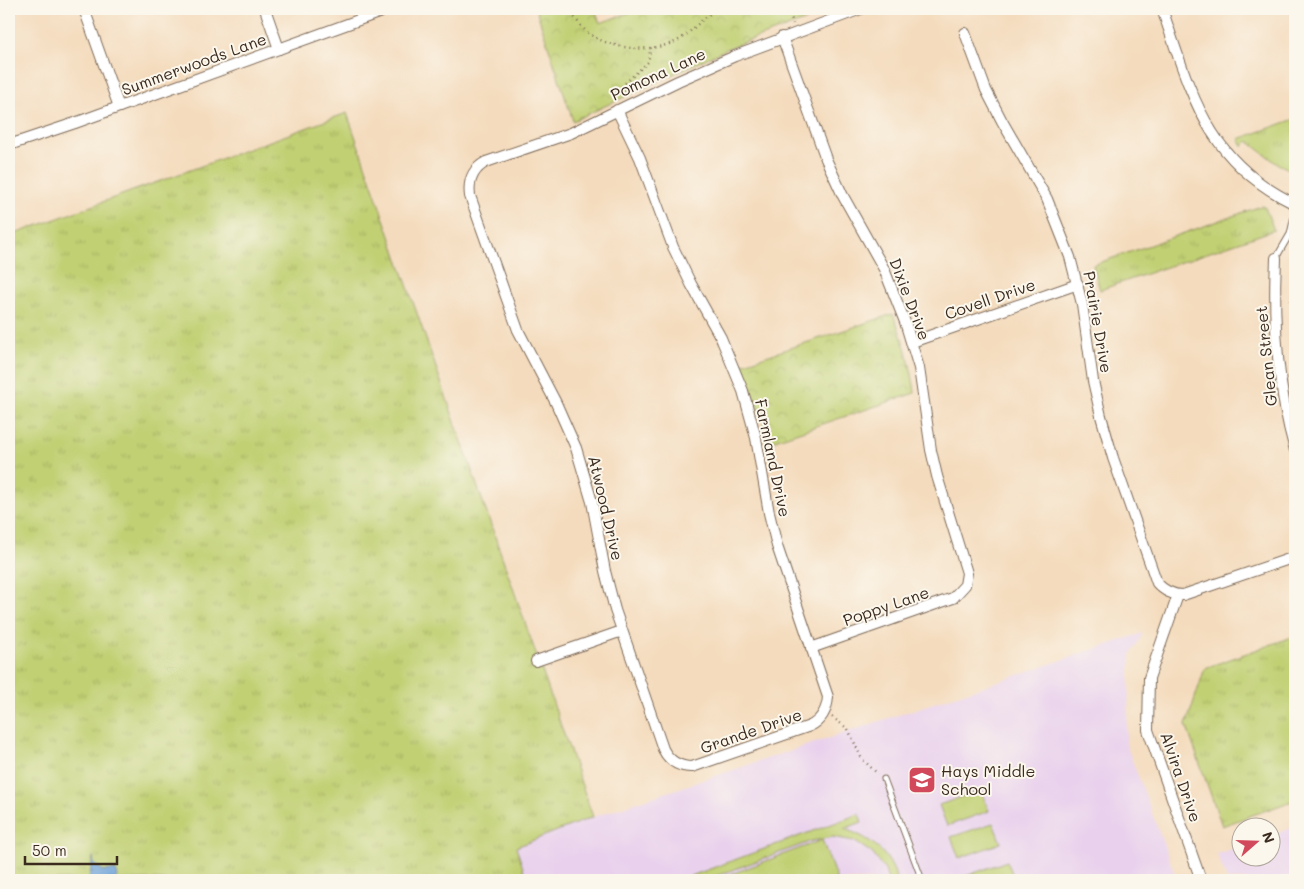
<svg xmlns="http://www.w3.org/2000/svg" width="1304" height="889" font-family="Mali,sans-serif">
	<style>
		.built { fill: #e9d1ed }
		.grass { fill: url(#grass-tufts); stroke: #7e7d48 }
		.park { fill: url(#park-crowns); stroke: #7e7d48 }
		.pitch { fill: #c1d073; stroke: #7e7d48 }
		.water { fill: url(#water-ripples); stroke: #53657b }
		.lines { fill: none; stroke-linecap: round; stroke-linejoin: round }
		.lane-casing { stroke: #7c6856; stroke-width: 7 }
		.street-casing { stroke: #7c6856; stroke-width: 12 }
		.path { stroke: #7c6856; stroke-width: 2.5; stroke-dasharray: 1 4; stroke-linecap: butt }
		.lane { stroke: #fff; stroke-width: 5 }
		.street { stroke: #fff; stroke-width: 10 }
		.labels { text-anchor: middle; stroke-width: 4; stroke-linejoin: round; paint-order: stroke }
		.street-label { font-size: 16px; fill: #3b2a1e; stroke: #fbf7ec }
		.poi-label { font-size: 16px; fill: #3b2a1e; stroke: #fbf7ec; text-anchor: start }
	</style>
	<defs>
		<pattern id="grass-tufts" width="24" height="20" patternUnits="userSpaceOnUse" patternTransform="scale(1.25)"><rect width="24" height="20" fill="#c1d073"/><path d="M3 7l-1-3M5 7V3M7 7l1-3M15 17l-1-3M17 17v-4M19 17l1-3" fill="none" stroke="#a7b363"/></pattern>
		<pattern id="park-crowns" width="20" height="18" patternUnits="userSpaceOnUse" patternTransform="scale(1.25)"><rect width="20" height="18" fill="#c1d073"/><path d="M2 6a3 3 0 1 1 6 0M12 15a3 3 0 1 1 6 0" fill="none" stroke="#a7b363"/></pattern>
		<pattern id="water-ripples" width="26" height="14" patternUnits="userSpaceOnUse" patternTransform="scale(1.25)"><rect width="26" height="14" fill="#6ba0d8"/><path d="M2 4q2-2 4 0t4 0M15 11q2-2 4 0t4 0" fill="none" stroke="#5983af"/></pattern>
	</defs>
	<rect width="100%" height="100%" fill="#fbf7ec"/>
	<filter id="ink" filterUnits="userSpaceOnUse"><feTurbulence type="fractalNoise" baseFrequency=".02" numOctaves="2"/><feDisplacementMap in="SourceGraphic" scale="10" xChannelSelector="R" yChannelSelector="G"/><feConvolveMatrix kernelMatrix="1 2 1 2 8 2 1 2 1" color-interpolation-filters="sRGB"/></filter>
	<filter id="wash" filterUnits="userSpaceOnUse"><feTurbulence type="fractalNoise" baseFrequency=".0096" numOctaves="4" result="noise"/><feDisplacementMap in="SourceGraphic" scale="20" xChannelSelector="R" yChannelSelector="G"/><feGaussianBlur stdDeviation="1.12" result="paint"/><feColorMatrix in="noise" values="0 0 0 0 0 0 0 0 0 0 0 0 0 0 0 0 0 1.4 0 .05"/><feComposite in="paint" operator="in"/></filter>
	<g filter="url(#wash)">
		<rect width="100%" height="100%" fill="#f4dbbd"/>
		<g class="built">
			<polygon points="1143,633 1131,655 1126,744 1177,880 527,880 516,847 593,817"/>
			<polygon points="1295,827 1295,880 1227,880 1217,854 1241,846 1242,856 1272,856 1272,835"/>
		</g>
		<g class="grass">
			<polygon points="347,113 593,817 516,847 527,880 9,880 9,236"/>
			<polygon points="1295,119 1295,172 1276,163 1248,141 1243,146 1239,139"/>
			<polygon points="1264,205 1274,230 1100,290 1093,265"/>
			<polygon points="1295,636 1295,800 1222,826 1186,725 1205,668"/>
		</g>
		<g class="park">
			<polygon points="536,9 595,9 600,23 640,9 838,9 731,47 573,121"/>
			<path d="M893 314C903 339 912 366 915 393L766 443 763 423 742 364Z"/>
		</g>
		<g class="pitch">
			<polygon points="981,790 989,811 947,826 939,805"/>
			<path d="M859 814 862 822 844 829C870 837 890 853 897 880H888L885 870 872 853 854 841 833 837 812 841 705 880H680Z"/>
			<polygon points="993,823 1001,843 959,858 951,837"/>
			<polygon points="822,840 837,880 715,880"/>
			<polygon points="1007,861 1015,880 967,880 966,876"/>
		</g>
		<polygon class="water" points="93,857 94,864 104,871 116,870 118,876 114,880 91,880 89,879"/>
	</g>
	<g filter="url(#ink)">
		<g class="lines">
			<defs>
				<g id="lane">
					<polyline points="1276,258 1290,234 1295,212"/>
					<polyline points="884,779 922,880"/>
				</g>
				<g id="street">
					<polyline points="84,9 119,107"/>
					<polyline points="265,9 279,49"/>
					<path d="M1162 9C1192 95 1206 161 1295 204"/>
					<path d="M965 33 986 90 1002 121 1047 199 1070 257 1082 304 1093 381 1101 416 1113 458 1157 583C1164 591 1172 595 1183 595L1295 557"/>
					<polyline points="782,37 826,159 843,196 884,269 905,322 919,368 931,450 937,476 967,573 965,585 953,598 811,648"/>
					<path d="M617 110 640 158 673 247 691 284 721 338 743 391 756 438 769 513 777 546 828 697C827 710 822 720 810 726L692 767C678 767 669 761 663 749L615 610 605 571 592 502 576 448 556 403 518 330 470 196C468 181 473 169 486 162L571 133 678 81 735 56 861 9"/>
					<polyline points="9,145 75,123 389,9"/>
					<path d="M1276 258C1273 323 1277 387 1295 450"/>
					<polyline points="912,342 1078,284"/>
					<polyline points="1178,595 1149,678 1148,730 1201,880"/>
					<polyline points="536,661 622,631"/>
				</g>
			</defs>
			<use href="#lane" class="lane-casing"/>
			<use href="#street" class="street-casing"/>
			<g class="path">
				<path d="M569 9C575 18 582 29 591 35 615 50 651 53 677 41 691 34 702 16 719 9"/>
				<polyline points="789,9 793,24"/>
				<polyline points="628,95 622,86 648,62 651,47"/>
				<polyline points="1293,336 1291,299 1295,288"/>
				<polyline points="832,717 848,729 862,759 878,774"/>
			</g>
			<use href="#lane" class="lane"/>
			<use href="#street" class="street"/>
		</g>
	</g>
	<defs>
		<symbol id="school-square" viewBox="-11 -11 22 22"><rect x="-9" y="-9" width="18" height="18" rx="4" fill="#d1495b" stroke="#fbf7ec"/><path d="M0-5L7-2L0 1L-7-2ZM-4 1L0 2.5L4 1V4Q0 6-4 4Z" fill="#fff"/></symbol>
	</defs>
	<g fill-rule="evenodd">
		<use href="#school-square" x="906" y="764" width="32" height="32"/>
	</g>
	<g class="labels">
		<g class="street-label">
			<text transform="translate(194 64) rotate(-20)" y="6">Summerwoods Lane</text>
			<text transform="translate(658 74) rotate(-25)" y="6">Pomona Lane</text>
			<text transform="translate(910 299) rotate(69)" y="6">Dixie Drive</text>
			<text transform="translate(990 299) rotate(-19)" y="6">Covell Drive</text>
			<text transform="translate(1098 322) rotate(80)" y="6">Prairie Drive</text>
			<text transform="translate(1266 356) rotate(-96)" y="6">Glean Street</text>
			<text transform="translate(773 458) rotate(78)" y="6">Farmland Drive</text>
			<text transform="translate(606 508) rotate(77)" y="6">Atwood Drive</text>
			<text transform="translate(886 606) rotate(-19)" y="6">Poppy Lane</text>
			<text transform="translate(751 731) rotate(-19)" y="6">Grande Drive</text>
			<text transform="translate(1181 777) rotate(71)" y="6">Alvira Drive</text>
		</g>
		<g class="poi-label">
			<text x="941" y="777">Hays Middle<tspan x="941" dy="18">School</tspan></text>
		</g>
	</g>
	<rect width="1304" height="889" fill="none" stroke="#fbf7ec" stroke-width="30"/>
	<g transform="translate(1256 842) rotate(70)"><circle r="24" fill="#fbf7ec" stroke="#aea59a"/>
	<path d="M0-4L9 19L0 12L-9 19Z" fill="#d1495b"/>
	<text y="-8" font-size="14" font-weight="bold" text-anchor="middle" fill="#3b2a1e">N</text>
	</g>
	<path d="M25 856v8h92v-8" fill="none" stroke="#3b2a1e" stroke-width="2.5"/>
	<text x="32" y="856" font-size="15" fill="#3b2a1e" stroke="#fbf7ec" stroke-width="4" paint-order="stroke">50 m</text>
</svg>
